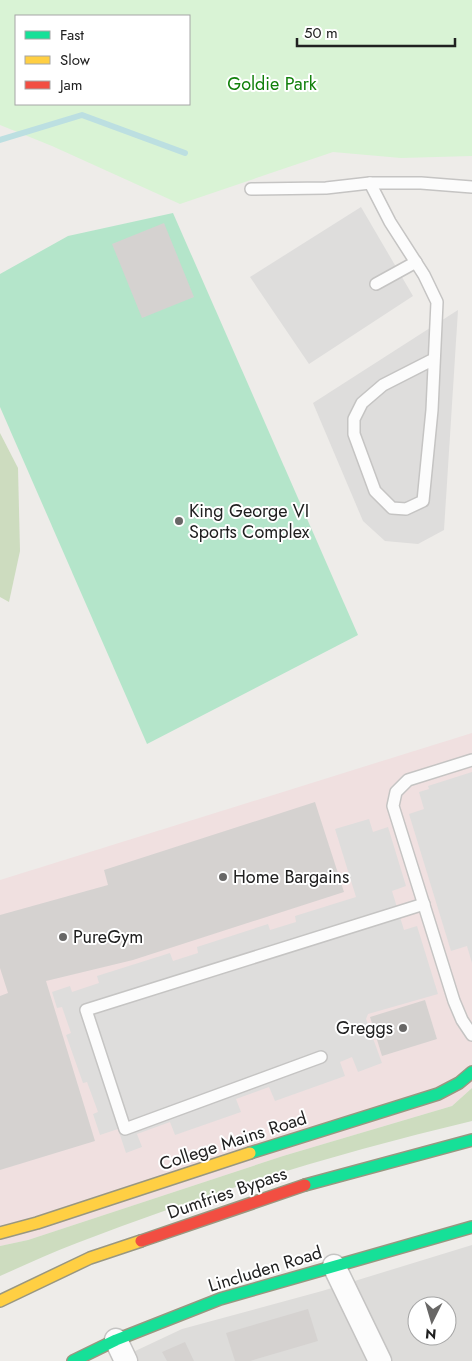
<svg xmlns="http://www.w3.org/2000/svg" width="472" height="1361" font-family="Jost,sans-serif">
	<style>
		.residential { fill: #dddcda; fill-rule: evenodd }
		.commercial { fill: #f0e0e0 }
		.forest { fill: #cddcbf }
		.park { fill: #d9f3d5; fill-rule: evenodd }
		.pitch { fill: #b4e5ca }
		.parking { fill: #dedddc }
		.lines { fill: none; stroke-linecap: round; stroke-linejoin: round }
		.stream { stroke: #bcdfe1; stroke-width: 6 }
		.building { fill: #d5d2d0 }
		.lane-casing { stroke: #c5c4c3; stroke-width: 14 }
		.street-casing { stroke: #c5c4c3; stroke-width: 25 }
		.fast-casing { stroke: #999780; stroke-width: 14 }
		.slow-casing { stroke: #999780; stroke-width: 14 }
		.jam-casing { stroke: #999780; stroke-width: 14 }
		.lane { stroke: #fcfcfc; stroke-width: 11 }
		.street { stroke: #fcfcfc; stroke-width: 22 }
		.fast { stroke: #16e098; stroke-width: 11 }
		.slow { stroke: #ffcf43; stroke-width: 11 }
		.jam { stroke: #f24e42; stroke-width: 11 }
		.poi-dot { fill: #686766; stroke: #fff; stroke-width: 2 }
		.labels { text-anchor: middle; stroke-width: 4; stroke-linejoin: round; paint-order: stroke }
		.park-label { font-size: 18px; fill: #12800c; stroke: #fff }
		.poi-label { font-size: 18px; fill: #202020; stroke: #fff; text-anchor: start }
		.street-label { font-size: 18px; fill: #202020; stroke: #fff }
	</style>
	<rect width="100%" height="100%" fill="#eeece9"/>
	<path class="residential" d="M472 1245V1361H114L182 1329 322 1291ZM417 1306H447V1336H417Z"/>
	<polygon class="commercial" points="472,733 472,1088 452,1106 283,1156 28,1240 0,1246 0,880"/>
	<g class="forest">
		<polygon points="0,433 18,468 20,551 9,602 0,597"/>
		<path d="M472 1088V1121C338 1153 206 1193 77 1243 51 1253 25 1265 0 1276V1246L28 1240 283 1156 452 1106Z"/>
	</g>
	<path class="park" d="M0 0H472V156L401 158 333 152 180 204 52 146 0 125ZM16 16H189V104H16Z"/>
	<polygon class="pitch" points="173,213 358,635 147,744 0,407 0,274 68,236"/>
	<g class="parking">
		<polygon points="361,207 413,296 309,364 250,277"/>
		<polygon points="458,310 444,530 418,544 385,541 363,521 313,403"/>
		<polygon points="472,772 472,963 467,946 451,951 409,814 424,809 419,792 429,789 428,786"/>
		<polygon points="369,819 373,832 388,827 406,886 392,891 404,930 417,926 438,994 368,1014 366,1019 382,1063 358,1072 352,1057 340,1062 345,1076 275,1101 269,1087 236,1099 241,1112 175,1135 170,1122 137,1134 142,1147 126,1153 118,1129 100,1135 93,1114 98,1112 87,1082 83,1083 66,1035 71,1033 62,1007 57,1008 52,992 70,986 72,992 99,983 97,976 170,953 173,961 198,953 197,947 268,924 270,930 296,922 295,916 356,897 335,829"/>
	</g>
	<g class="lines">
		<polyline class="stream" points="0,140 82,115 185,153"/>
	</g>
	<g class="building">
		<polygon points="164,223 194,297 142,318 112,244"/>
		<polygon points="315,802 344,892 133,960 46,981 95,1141 0,1170 0,996 8,993 0,968 0,915 108,885 104,870"/>
		<polygon points="425,1000 437,1039 382,1056 370,1017"/>
		<polygon points="308,1309 318,1341 250,1361 235,1361 226,1333"/>
		<polygon points="185,1342 194,1361 167,1361 162,1352"/>
	</g>
	<g class="lines">
		<defs>
			<g id="lane">
				<polyline points="370,183 390,222 424,275 437,302 432,410 423,501 406,509 392,508 375,491 354,434 354,419 362,403 383,385 434,359"/>
				<polyline points="251,189 326,188 370,183 421,183 472,187"/>
				<polyline points="376,284 416,262"/>
				<polyline points="472,760 408,780 396,792 393,806 454,1001 462,1020 472,1035"/>
				<polyline points="321,1057 125,1129 86,1010 424,904"/>
			</g>
			<g id="street">
				<polyline points="334,1266 380,1361"/>
				<polyline points="116,1340 126,1361"/>
			</g>
			<g id="fast">
				<polyline points="250,1153 438,1094 459,1083 472,1072"/>
				<polyline points="305,1185 472,1140"/>
				<polyline points="73,1361 116,1340 220,1299 472,1227"/>
			</g>
			<g id="slow">
				<polyline points="0,1233 37,1223 250,1153"/>
				<polyline points="0,1301 90,1258 141,1241"/>
			</g>
			<polyline id="jam" points="141,1241 305,1185"/>
		</defs>
		<use href="#lane" class="lane-casing"/>
		<use href="#street" class="street-casing"/>
		<use href="#fast" class="fast-casing"/>
		<use href="#slow" class="slow-casing"/>
		<use href="#jam" class="jam-casing"/>
		<use href="#lane" class="lane"/>
		<use href="#street" class="street"/>
		<use href="#fast" class="fast"/>
		<use href="#slow" class="slow"/>
		<use href="#jam" class="jam"/>
	</g>
	<g class="poi-dot">
		<circle cx="179" cy="521" r="5"/>
		<circle cx="223" cy="877" r="5"/>
		<circle cx="63" cy="937" r="5"/>
		<circle cx="403" cy="1028" r="5"/>
	</g>
	<g class="labels">
		<g class="park-label">
			<text x="272" y="90">Goldie Park</text>
		</g>
		<g class="poi-label">
			<text x="189" y="517">King George VI<tspan x="189" dy="21">Sports Complex</tspan></text>
			<text x="233" y="883">Home Bargains</text>
			<text x="73" y="943">PureGym</text>
			<text x="393" y="1034" text-anchor="end">Greggs</text>
		</g>
		<g class="street-label">
			<text transform="translate(233 1141) rotate(-18)" y="6">College Mains Road</text>
			<text transform="translate(227 1193) rotate(-19)" y="6">Dumfries Bypass</text>
			<text transform="translate(265 1269) rotate(-17)" y="6">Lincluden Road</text>
		</g>
	</g>
	<rect x="15" y="15" width="175" height="90" fill="#ffffff" stroke="#a6a6a6"/>
	<rect x="25" y="31" width="25" height="8" fill="#16e098" stroke="#a6a6a6"/>
	<text x="60" y="40" font-size="15" fill="#202020">Fast</text>
	<rect x="25" y="56" width="25" height="8" fill="#ffcf43" stroke="#a6a6a6"/>
	<text x="60" y="65" font-size="15" fill="#202020">Slow</text>
	<rect x="25" y="81" width="25" height="8" fill="#f24e42" stroke="#a6a6a6"/>
	<text x="60" y="90" font-size="15" fill="#202020">Jam</text>
	<g transform="translate(432 1321) rotate(185)"><circle r="24" fill="#ffffff" stroke="#a6a6a6"/>
	<path d="M0-4L9 19L0 12L-9 19Z" fill="#686766"/>
	<text y="-8" font-size="14" font-weight="bold" text-anchor="middle" fill="#202020">N</text>
	</g>
	<path d="M297 38v8h158v-8" fill="none" stroke="#202020" stroke-width="2.5"/>
	<text x="304" y="38" font-size="15" fill="#202020" stroke="#ffffff" stroke-width="4" paint-order="stroke">50 m</text>
</svg>
